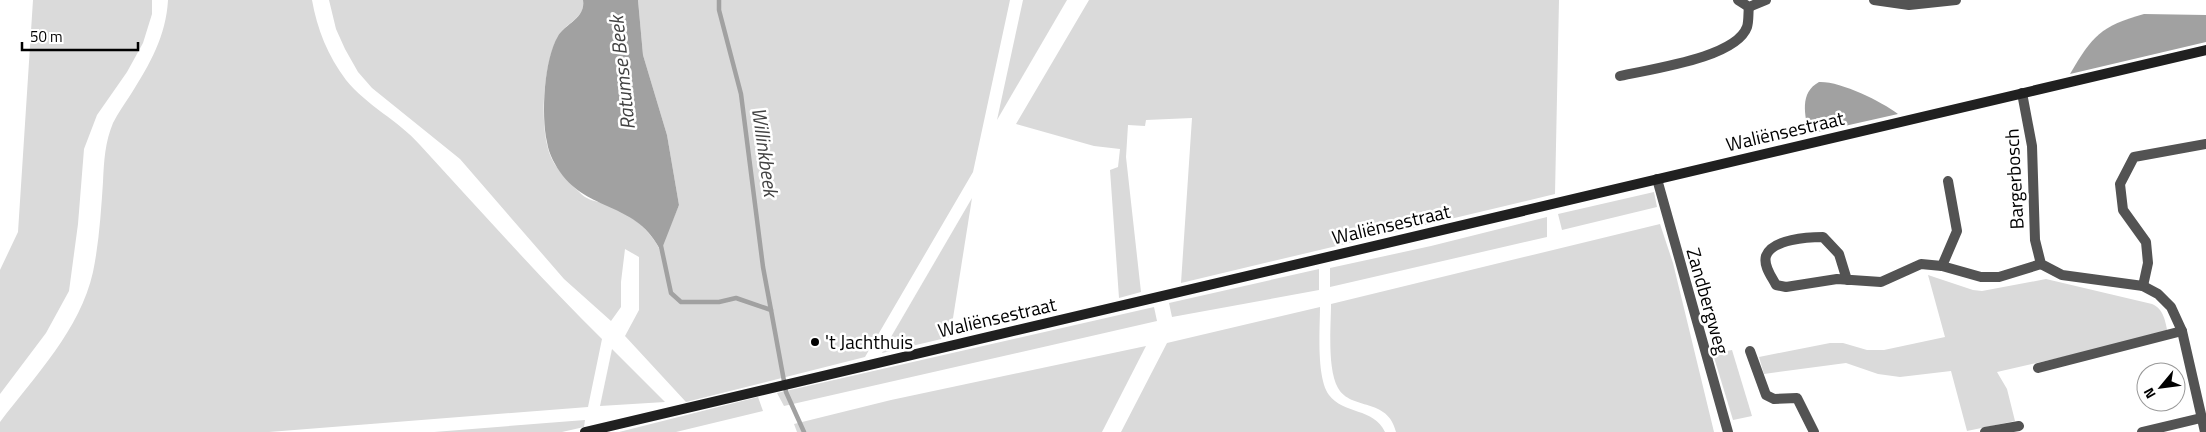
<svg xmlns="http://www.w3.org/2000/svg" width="2206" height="432" font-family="'Titillium Web',sans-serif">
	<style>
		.green { fill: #dadada }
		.water { fill: #a1a1a1 }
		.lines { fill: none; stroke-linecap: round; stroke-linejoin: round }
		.stream { stroke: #a1a1a1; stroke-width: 4.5 }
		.street { stroke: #535353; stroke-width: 10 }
		.secondary { stroke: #202020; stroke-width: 10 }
		.poi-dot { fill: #000; stroke: #fff; stroke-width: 2 }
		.labels { text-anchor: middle; stroke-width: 5; stroke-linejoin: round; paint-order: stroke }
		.street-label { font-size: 19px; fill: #000; stroke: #fff }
		.poi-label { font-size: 19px; fill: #000; stroke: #fff; text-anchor: start }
		.water-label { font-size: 20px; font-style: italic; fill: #424242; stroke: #fff }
	</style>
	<rect width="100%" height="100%" fill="#fff"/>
	<g class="green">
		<polygon points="33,0 152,0 152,14 143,43 127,72 97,115 84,149 78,224 69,291 46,333 0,394 0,270 18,232"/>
		<path d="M168 0H312C317 29 328 56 346 80 367 106 398 120 420 145 480 210 538 276 602 339L588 407 269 432H0V422C35 376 80 330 93 272 99 243 101 212 103 182 104 161 105 142 113 123 118 113 125 103 131 94 150 64 166 36 168 0Z"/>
		<path d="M329 0H583C586 18 565 23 558 36 543 64 537 136 554 163 559 171 577 191 585 197 591 201 600 202 607 204 630 214 649 228 660 250L679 205 667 135 643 55 638 0H1010L973 172 865 357 686 402 625 336 639 310V257L625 249 621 282V307L611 321 564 279 460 159 372 88 358 72 345 49 336 29Z"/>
		<polygon points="1023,0 1067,0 997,120"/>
		<polygon points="1089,0 1559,0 1555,194 1181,283 1192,118 1146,120 1145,126 1128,125 1126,157 1141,292 1119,298 1110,170 1118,167 1120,149 1094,146 1016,124"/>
		<polygon points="1654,192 1657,207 1562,230 1558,214"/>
		<polygon points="972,198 950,337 882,353 884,349"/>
		<polygon points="1547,217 1547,237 1330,287 1330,268 1431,246"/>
		<path d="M1660 224 1673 263 1714 432H1396C1388 397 1351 411 1338 388 1327 368 1331 327 1331 304Z"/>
		<polygon points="1319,269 1319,290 1172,317 1169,303"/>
		<path d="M1928 275 1973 290 1982 291 2046 279 2152 304C2164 309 2165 321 2168 333L1997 372 2007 389 2015 421 1967 431 1951 371 1900 377 1878 374 1846 363 1764 374 1759 357 1830 343H1843L1867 350H1884L1945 337Z"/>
		<polygon points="1154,307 1157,321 784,406 777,393"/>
		<path d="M1320 307C1320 328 1316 377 1329 395 1343 414 1374 408 1385 432H1121L1167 343Z"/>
		<polygon points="1146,346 1102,432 797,432 794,424 891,400"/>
		<polygon points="612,349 665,402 600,406"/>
		<polygon points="1732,350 1752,416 1733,420 1713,354"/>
		<polygon points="758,397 763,411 676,432 619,432"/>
		<polygon points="585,420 584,427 562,432 434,432"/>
	</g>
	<g class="water">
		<path d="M583 0H638L643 55 667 135 679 205 661 251C637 203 592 212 563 176 555 165 549 155 547 142 541 114 544 60 558 36 565 24 586 18 583 0Z"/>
		<path d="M2144 14 2206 15V42L2070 74C2092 36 2101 26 2144 14Z"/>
		<path d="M1819 82C1840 81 1881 101 1898 114L1809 134C1805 115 1799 93 1819 82Z"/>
	</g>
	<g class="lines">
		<g class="stream">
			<polyline points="719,0 719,10 741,94 763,267 771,310"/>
			<polyline points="661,246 671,293 681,302 719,302 736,298 771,310 786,392 804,432"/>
		</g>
		<g class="street">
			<polyline points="1738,0 1749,7 1766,0"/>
			<polyline points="1874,0 1909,5 1956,0"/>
			<path d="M1620 76C1650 69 1736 58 1747 27 1749 21 1748 13 1749 7"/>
			<polyline points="2022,93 2032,146 2035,240 2041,264 2062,275 2143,286 2158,294 2171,307 2182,331 2205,432"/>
			<polyline points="1657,179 1728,432"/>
			<polyline points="1948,181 1957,231 1942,266 1981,277 1999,277 2041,264"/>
			<path d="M1847 280 1839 254 1823 237C1809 237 1772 239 1766 256 1763 266 1772 277 1776 285L1786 287 1837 279 1881 282 1921 264 1942 266"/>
			<polyline points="2143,286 2148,263 2146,242 2123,210 2120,184 2134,157 2206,144"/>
			<polyline points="1750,351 1766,395 1774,399 1797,398 1814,432"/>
			<polyline points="2038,368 2182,331"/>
			<polyline points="1985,432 2019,426"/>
			<polyline points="2142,432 2201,418"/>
		</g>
		<polyline class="secondary" points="585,432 2206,50"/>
	</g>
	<circle class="poi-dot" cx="815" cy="342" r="5"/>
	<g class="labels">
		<g class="street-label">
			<text transform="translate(1785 131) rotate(-13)" y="7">Waliënsestraat</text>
			<text transform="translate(2014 179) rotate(-93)" y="7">Bargerbosch</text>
			<text transform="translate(1391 224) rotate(-13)" y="7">Waliënsestraat</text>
			<text transform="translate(1708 301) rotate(74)" y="7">Zandbergweg</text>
			<text transform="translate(997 317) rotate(-13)" y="7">Waliënsestraat</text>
		</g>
		<g class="poi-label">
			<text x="825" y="349">'t Jachthuis</text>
		</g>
		<g class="water-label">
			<text transform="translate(622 73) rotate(-96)" y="7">Ratumse Beek</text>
			<text transform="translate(765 152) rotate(82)" y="7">Willinkbeek</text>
		</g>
	</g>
	<g transform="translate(2161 387) rotate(241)"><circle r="24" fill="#ffffff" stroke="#999999"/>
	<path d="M0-4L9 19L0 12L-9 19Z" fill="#000000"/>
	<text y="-8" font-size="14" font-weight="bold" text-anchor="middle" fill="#000000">N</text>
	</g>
	<path d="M22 42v8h116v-8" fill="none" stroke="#000000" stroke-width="2.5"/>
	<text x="30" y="42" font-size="15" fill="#000000" stroke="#ffffff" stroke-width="4" paint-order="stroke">50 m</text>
</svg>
